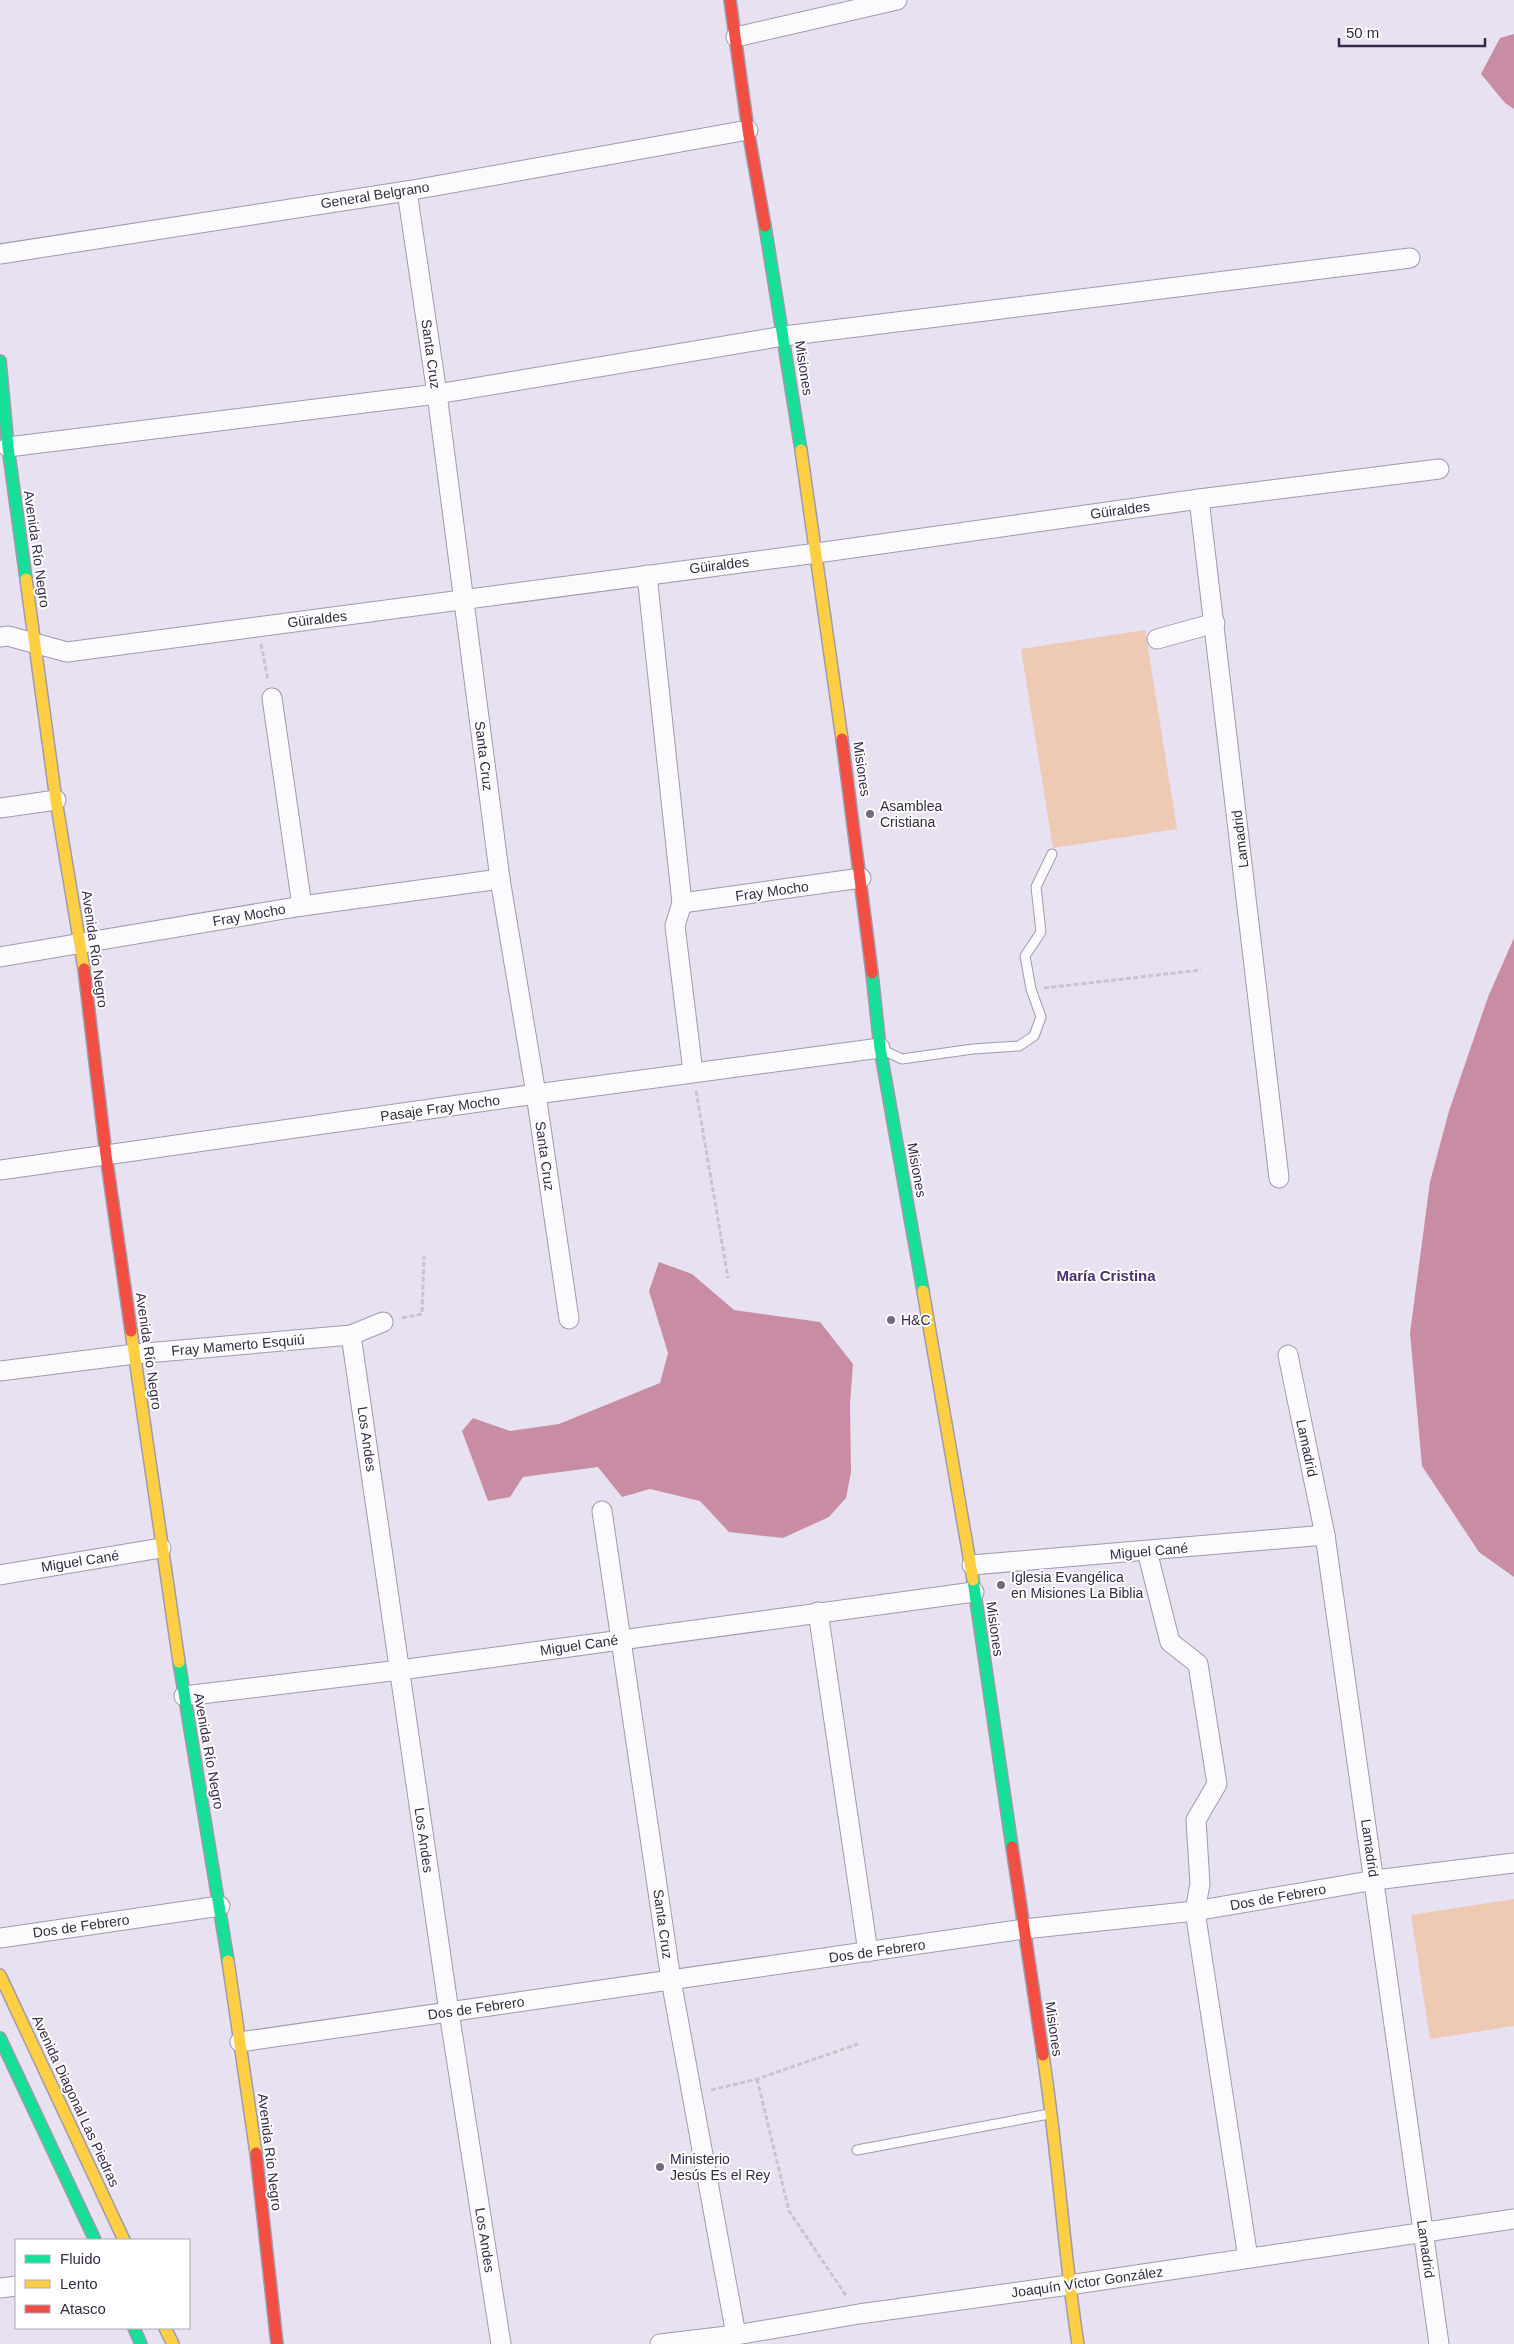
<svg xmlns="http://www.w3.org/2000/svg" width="1514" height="2344" font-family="Helvetica,sans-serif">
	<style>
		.green { fill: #eec9b4 }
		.water { fill: #c88da4 }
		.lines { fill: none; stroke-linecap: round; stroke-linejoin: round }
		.lane-casing { stroke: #a19aad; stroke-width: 11 }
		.street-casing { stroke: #a19aad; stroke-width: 21 }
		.fast-casing { stroke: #a19aad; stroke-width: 14 }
		.slow-casing { stroke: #a19aad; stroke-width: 14 }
		.jam-casing { stroke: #a19aad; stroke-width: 14 }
		.path { stroke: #c7c5cd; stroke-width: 3; stroke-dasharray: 5 2.5; stroke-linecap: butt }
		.lane { stroke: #fbfafd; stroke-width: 9 }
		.street { stroke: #fbfafd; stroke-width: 19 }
		.fast { stroke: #16e098; stroke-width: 11 }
		.slow { stroke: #ffcf43; stroke-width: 11 }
		.jam { stroke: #f24e42; stroke-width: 11 }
		.poi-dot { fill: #736a82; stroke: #fff; stroke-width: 2 }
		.labels { text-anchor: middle; stroke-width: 4; stroke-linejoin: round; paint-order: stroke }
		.street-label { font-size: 14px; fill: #342a46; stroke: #fff }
		.poi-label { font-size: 14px; fill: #342a46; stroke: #fff; text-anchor: start }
		.neighbourhood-label { font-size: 15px; font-weight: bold; fill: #4a306c; stroke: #fff }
	</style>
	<rect width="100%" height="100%" fill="#e7e1f2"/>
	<g class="green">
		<polygon points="1145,630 1177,829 1053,848 1021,649"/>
		<polygon points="1514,1899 1514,2026 1430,2039 1411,1915"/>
	</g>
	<g class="water">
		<polygon points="1514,34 1514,109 1505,103 1481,74 1500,38"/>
		<polygon points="1514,938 1514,1577 1479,1552 1422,1466 1410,1333 1430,1182 1449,1111 1488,997"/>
		<polygon points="659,1262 692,1274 734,1310 820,1322 853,1364 850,1404 851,1472 846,1498 829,1517 783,1538 729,1532 700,1501 650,1489 622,1497 598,1467 523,1477 510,1497 488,1501 462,1431 473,1418 510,1431 559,1424 660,1383 668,1353 649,1291"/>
	</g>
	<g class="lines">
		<defs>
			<g id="lane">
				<polyline points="885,1051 902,1059 973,1049 1019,1046 1034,1036 1041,1017 1031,989 1025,956 1041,932 1036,887 1052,854"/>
				<polyline points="857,2150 1049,2114"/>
			</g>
			<g id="street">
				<polyline points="736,37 897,0"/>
				<polyline points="407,191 437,394 500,879 536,1094 569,1319"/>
				<polyline points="0,254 407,191 748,130"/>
				<polyline points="8,447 437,394 784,336 1410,258"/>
				<polyline points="1199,499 1279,1178"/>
				<polyline points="647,575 682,903 675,926 693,1072"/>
				<polyline points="0,637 8,636 67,652 817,553 1199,499 1439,469"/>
				<polyline points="1157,639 1215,623"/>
				<polyline points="272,698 302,906"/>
				<polyline points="0,808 56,800"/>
				<polyline points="682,903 861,878"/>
				<polyline points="0,957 302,906 500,879"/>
				<polyline points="0,1170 536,1094 880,1048"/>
				<polyline points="351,1335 449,2012 501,2344"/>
				<polyline points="1288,1355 1325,1535 1439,2344"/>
				<polyline points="0,1371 135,1354 351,1335 383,1322"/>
				<polyline points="602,1511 671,1980 736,2335"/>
				<polyline points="1147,1551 1170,1642 1198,1664 1217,1784 1196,1820 1200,1884 1195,1911 1248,2258"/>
				<polyline points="972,1565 1325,1535"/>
				<polyline points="0,1575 161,1548"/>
				<polyline points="818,1612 868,1952"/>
				<polyline points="184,1696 400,1670 974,1592"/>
				<polyline points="0,1938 220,1906"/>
				<polyline points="240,2042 1024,1929 1195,1911 1375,1880 1514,1863"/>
				<polyline points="0,2288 16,2286"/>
				<polyline points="660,2344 736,2335 859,2314 1069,2285 1514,2219"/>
			</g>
			<g id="fast">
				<polyline points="765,226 801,450"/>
				<polyline points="0,361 8,447 26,579"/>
				<polyline points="872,973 880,1048 923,1291"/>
				<polyline points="973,1580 1012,1847"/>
				<polyline points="179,1662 228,1961"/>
				<polyline points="0,2038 95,2240"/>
				<polyline points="134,2328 141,2344"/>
			</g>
			<g id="slow">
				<polyline points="801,450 842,739"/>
				<polyline points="26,579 56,800 84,969"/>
				<polyline points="923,1291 973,1580"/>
				<polyline points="131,1331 179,1662"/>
				<polyline points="228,1961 256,2153"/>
				<polyline points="0,1975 124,2240"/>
				<path d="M1043 2055C1058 2151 1063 2248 1078 2344"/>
				<polyline points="165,2328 173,2344"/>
			</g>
			<g id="jam">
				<polyline points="730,0 748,130 765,226"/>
				<polyline points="842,739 872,973"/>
				<polyline points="84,969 106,1155 131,1331"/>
				<polyline points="1012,1847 1043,2055"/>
				<polyline points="256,2153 277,2344"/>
			</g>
		</defs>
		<use href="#lane" class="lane-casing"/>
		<use href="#street" class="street-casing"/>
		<use href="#fast" class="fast-casing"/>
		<use href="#slow" class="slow-casing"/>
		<use href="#jam" class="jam-casing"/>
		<g class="path">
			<polyline points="261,644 268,680"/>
			<polyline points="1044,988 1201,970"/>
			<polyline points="696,1091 728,1278"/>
			<polyline points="402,1318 422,1314 424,1256"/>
			<polyline points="757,2079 789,2211 847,2297"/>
			<polyline points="711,2090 757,2079 858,2044"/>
		</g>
		<use href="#lane" class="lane"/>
		<use href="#street" class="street"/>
		<use href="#fast" class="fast"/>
		<use href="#slow" class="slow"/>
		<use href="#jam" class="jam"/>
	</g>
	<g class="poi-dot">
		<circle cx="870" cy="814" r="5"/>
		<circle cx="891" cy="1320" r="5"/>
		<circle cx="1001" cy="1585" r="5"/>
		<circle cx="660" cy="2167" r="5"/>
	</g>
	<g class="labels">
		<g class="street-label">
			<text transform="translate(375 195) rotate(-9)" y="5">General Belgrano</text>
			<text transform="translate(431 354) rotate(82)" y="5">Santa Cruz</text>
			<text transform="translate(804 368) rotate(81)" y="5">Misiones</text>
			<text transform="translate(1120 510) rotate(-8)" y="5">Güiraldes</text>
			<text transform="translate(37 549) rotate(82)" y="5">Avenida Río Negro</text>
			<text transform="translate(719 565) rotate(-7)" y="5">Güiraldes</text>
			<text transform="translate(317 619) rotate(-7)" y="5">Güiraldes</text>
			<text transform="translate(484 756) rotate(83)" y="5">Santa Cruz</text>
			<text transform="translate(862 769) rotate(82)" y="5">Misiones</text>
			<text transform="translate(1240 839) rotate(-97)" y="5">Lamadrid</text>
			<text transform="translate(772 891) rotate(-8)" y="5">Fray Mocho</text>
			<text transform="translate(249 915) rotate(-10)" y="5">Fray Mocho</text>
			<text transform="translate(95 949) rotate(82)" y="5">Avenida Río Negro</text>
			<text transform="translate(440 1108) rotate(-8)" y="5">Pasaje Fray Mocho</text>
			<text transform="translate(545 1156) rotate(82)" y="5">Santa Cruz</text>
			<text transform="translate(917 1170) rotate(80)" y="5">Misiones</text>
			<text transform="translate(238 1345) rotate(-5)" y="5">Fray Mamerto Esquiú</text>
			<text transform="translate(149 1351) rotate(82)" y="5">Avenida Río Negro</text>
			<text transform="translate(367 1439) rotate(82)" y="5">Los Andes</text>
			<text transform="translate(1307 1448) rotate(78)" y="5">Lamadrid</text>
			<text transform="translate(1149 1551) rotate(-5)" y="5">Miguel Cané</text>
			<text transform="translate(80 1561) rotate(-9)" y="5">Miguel Cané</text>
			<text transform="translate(995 1629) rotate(82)" y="5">Misiones</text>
			<text transform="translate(579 1645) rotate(-8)" y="5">Miguel Cané</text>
			<text transform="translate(209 1751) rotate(80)" y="5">Avenida Río Negro</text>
			<text transform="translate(424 1840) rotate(82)" y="5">Los Andes</text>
			<text transform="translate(1370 1848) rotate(82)" y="5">Lamadrid</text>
			<text transform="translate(1278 1897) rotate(-10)" y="5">Dos de Febrero</text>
			<text transform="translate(663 1924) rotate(82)" y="5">Santa Cruz</text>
			<text transform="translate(81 1926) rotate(-8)" y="5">Dos de Febrero</text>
			<text transform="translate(877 1951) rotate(-8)" y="5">Dos de Febrero</text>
			<text transform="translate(476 2008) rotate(-8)" y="5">Dos de Febrero</text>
			<text transform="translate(1054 2029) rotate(82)" y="5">Misiones</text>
			<text transform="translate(76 2101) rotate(65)" y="5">Avenida Diagonal Las Piedras</text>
			<text transform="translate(270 2152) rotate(83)" y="5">Avenida Río Negro</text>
			<text transform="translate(485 2240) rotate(81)" y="5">Los Andes</text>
			<text transform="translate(1426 2249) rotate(82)" y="5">Lamadrid</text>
			<text transform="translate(1087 2282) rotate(-8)" y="5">Joaquín Víctor González</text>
		</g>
		<g class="poi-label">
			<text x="880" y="811">Asamblea<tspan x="880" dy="16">Cristiana</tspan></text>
			<text x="901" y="1325">H&amp;C</text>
			<text x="1011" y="1582">Iglesia Evangélica<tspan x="1011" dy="16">en Misiones La Biblia</tspan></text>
			<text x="670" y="2164">Ministerio<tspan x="670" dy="16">Jesús Es el Rey</tspan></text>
		</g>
		<g class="neighbourhood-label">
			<text x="1106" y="1281">María Cristina</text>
		</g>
	</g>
	<rect x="15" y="2239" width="175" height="90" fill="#ffffff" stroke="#aeaab5"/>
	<rect x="25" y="2255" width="25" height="8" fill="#16e098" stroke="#aeaab5"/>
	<text x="60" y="2264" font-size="15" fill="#342a46">Fluido</text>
	<rect x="25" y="2280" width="25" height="8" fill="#ffcf43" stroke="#aeaab5"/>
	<text x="60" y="2289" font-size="15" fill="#342a46">Lento</text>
	<rect x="25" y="2305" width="25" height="8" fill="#f24e42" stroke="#aeaab5"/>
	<text x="60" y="2314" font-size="15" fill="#342a46">Atasco</text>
	<path d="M1339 38v8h146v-8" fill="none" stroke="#342a46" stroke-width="2.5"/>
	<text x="1346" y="38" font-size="15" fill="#342a46" stroke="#ffffff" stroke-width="4" paint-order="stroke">50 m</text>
</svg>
